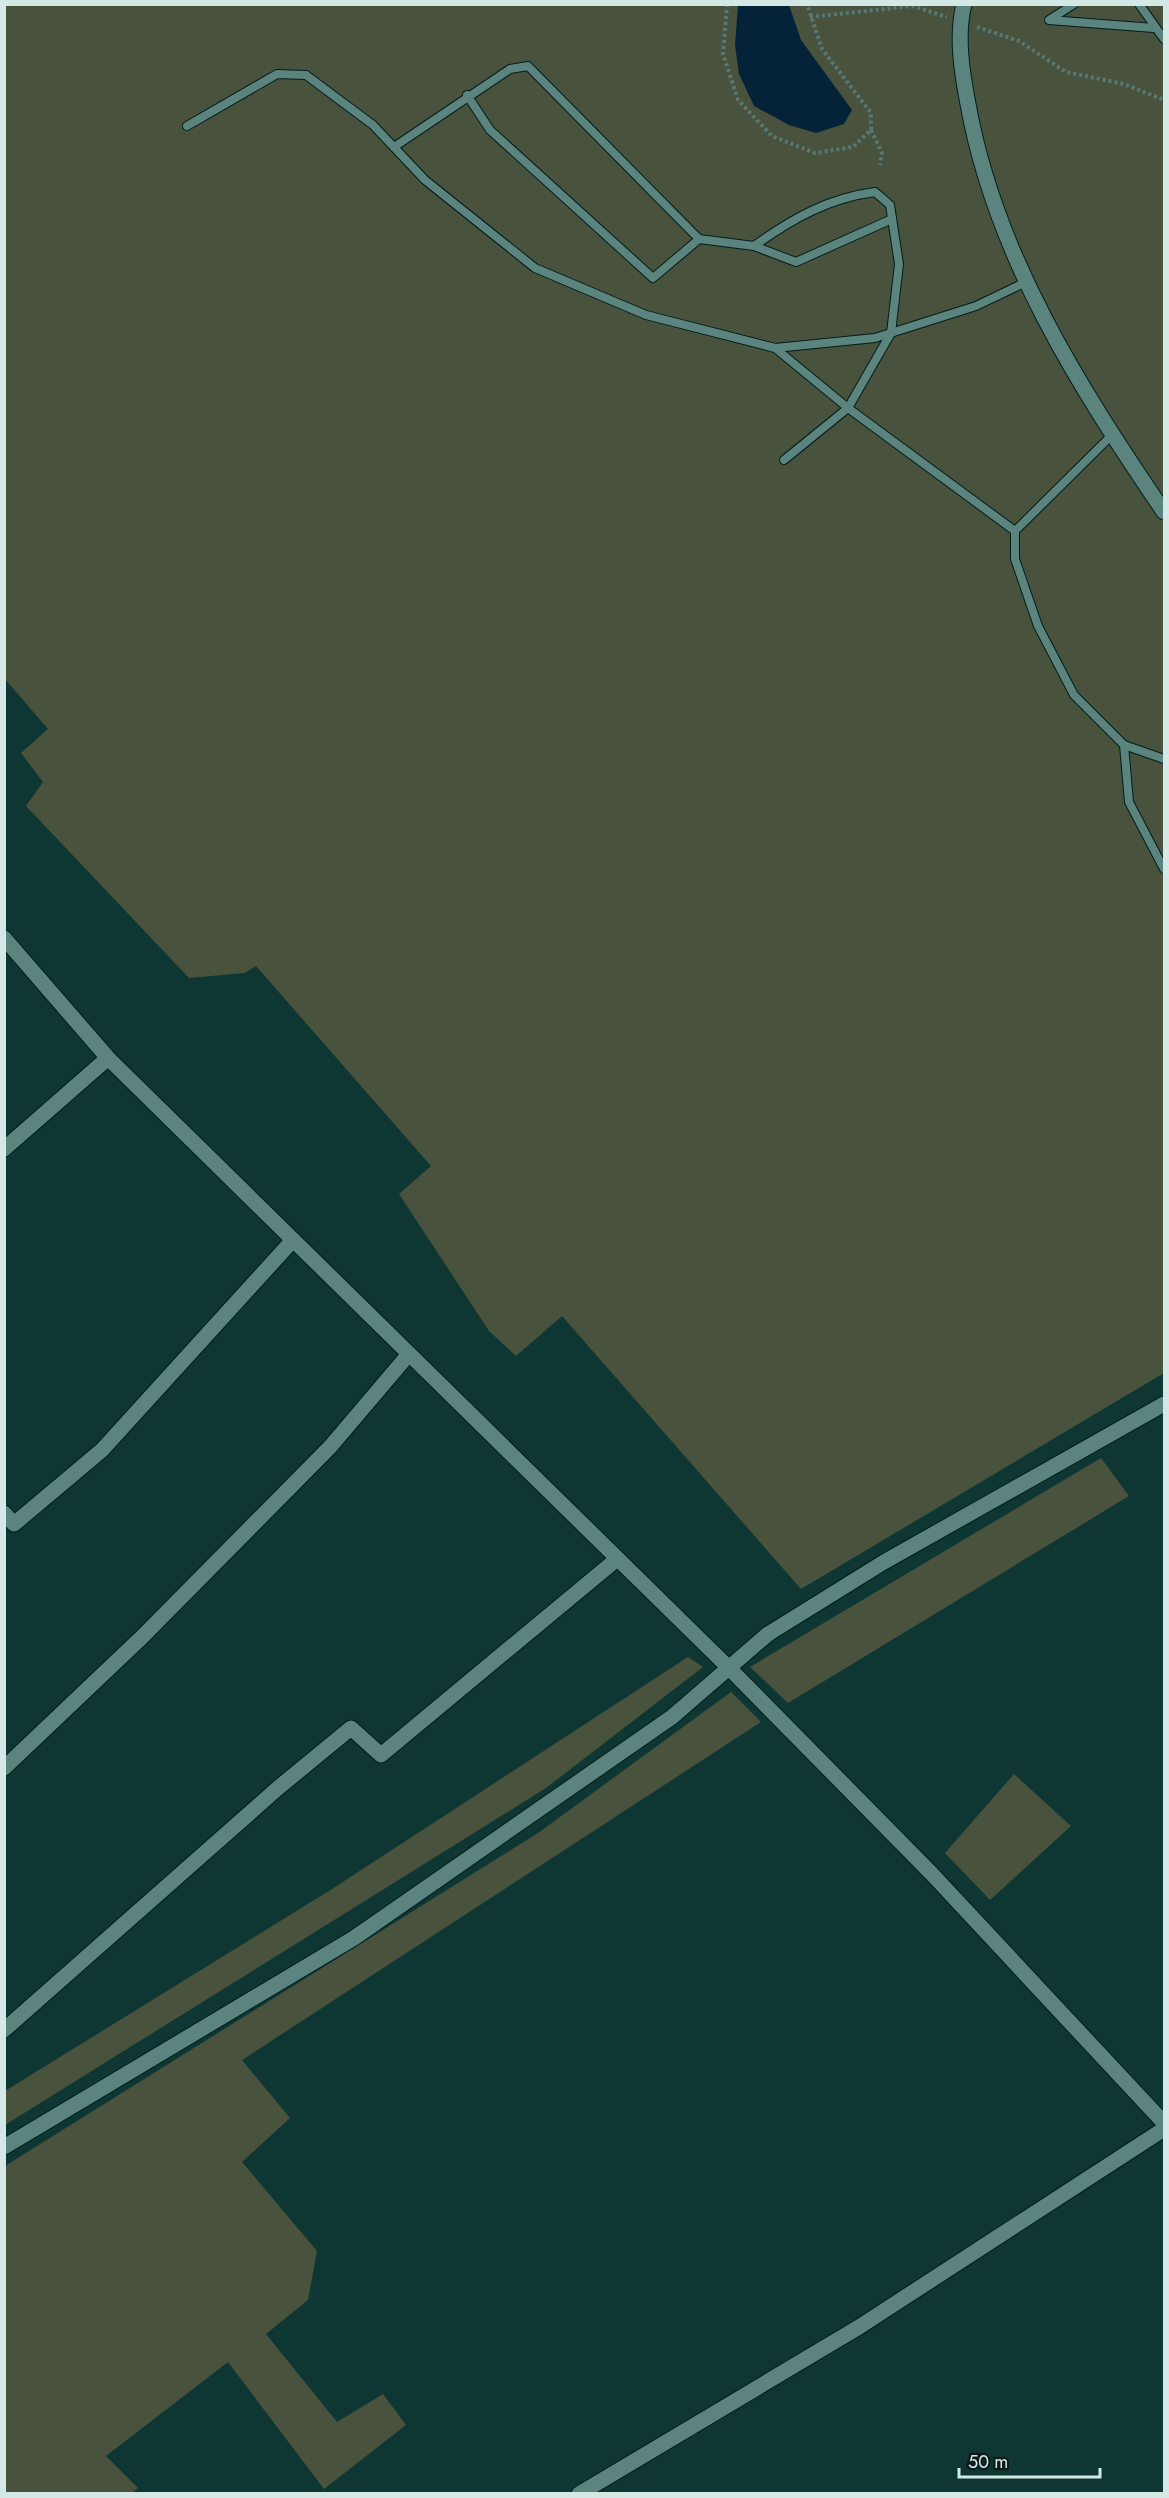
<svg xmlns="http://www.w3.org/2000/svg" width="1169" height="2498" font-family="Jost,sans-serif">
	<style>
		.green { fill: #49523d }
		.water { fill: #042338 }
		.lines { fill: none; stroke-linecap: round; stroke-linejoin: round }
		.lane-casing { stroke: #001d1a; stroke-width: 10 }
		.street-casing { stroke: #001d1a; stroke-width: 17 }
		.secondary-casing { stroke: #001d1a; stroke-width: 17 }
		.path { stroke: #577975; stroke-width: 4; stroke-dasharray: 3 3; stroke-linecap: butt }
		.lane { stroke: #5b847e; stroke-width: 8 }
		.street { stroke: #5b847e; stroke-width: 15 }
		.secondary { stroke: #5b847e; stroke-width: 15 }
	</style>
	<rect width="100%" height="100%" fill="#0e3733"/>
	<g class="green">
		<polygon points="4,5 1164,5 1164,1373 801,1589 562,1316 516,1356 489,1331 399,1194 431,1166 256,966 245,973 189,978 26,806 43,782 21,753 48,729 5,679"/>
		<polygon points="1101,1458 1129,1496 788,1703 750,1667"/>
		<polygon points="688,1657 703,1667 546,1788 5,2125 5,2091 332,1889"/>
		<polygon points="731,1692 761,1722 242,2060 290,2118 242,2162 317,2251 308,2300 266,2334 337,2422 383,2394 406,2425 324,2489 228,2362 106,2456 138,2488 132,2493 5,2493 5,2166 538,1833"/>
		<polygon points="1014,1774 1071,1826 990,1900 945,1853"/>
	</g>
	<polygon class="water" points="738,5 789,5 801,40 852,110 844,124 816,133 789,125 754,106 739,74 735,45"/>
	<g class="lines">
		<defs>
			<g id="lane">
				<polyline points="1074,4 1049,20 1154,28"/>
				<polyline points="1139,4 1164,39"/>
				<polyline points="467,95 490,130 653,278 699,239"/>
				<polyline points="187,126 277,74 306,75 373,125 425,180 535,268 646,315 775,348 875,338 976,306 1026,282"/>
				<path d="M394 147 510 69 528 66 699 239 754 246C792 219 828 198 875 192L890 205 899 264 891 333 848 408 784 460"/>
				<polyline points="754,246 796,262 892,219"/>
				<polyline points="775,348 848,408 1015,531"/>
				<polyline points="1112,435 1015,531 1015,559 1038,626 1074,695 1124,745 1164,759"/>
				<polyline points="1124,745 1129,802 1164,869"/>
			</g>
			<g id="street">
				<path d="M964 4C956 36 962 73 968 104 995 255 1079 387 1164 512"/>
				<polyline points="4,938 108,1058 728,1667 931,1873 1164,2123"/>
				<polyline points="4,1149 108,1058"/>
				<polyline points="4,1513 14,1524 102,1450 293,1240"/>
				<polyline points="4,1768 142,1637 330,1447 409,1354"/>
				<polyline points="4,2030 278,1788 351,1728 381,1755 617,1559"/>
				<polyline points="579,2494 859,2327 1164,2129"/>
			</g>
			<polyline id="secondary" points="4,2147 354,1938 672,1717 768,1634 884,1562 1164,1404"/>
		</defs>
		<use href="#lane" class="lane-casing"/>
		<use href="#street" class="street-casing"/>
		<use href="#secondary" class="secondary-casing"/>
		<g class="path">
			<polyline points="727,4 723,54 738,100 772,136 815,153 853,147 871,130 871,113 822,49 807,4"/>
			<polyline points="810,17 913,6 947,17"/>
			<polyline points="977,27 1019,41 1066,72 1124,84 1164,100"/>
			<polyline points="871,130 882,153 880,165"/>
		</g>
		<use href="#lane" class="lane"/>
		<use href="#street" class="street"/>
		<use href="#secondary" class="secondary"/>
	</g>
	<rect width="1169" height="2498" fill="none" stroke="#d4e9e6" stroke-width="12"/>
	<path d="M959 2468v9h141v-9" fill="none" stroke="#d4e9e6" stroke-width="3"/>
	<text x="968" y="2468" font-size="18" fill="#d4e9e6" stroke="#0b1b19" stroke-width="4.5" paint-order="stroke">50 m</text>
</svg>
